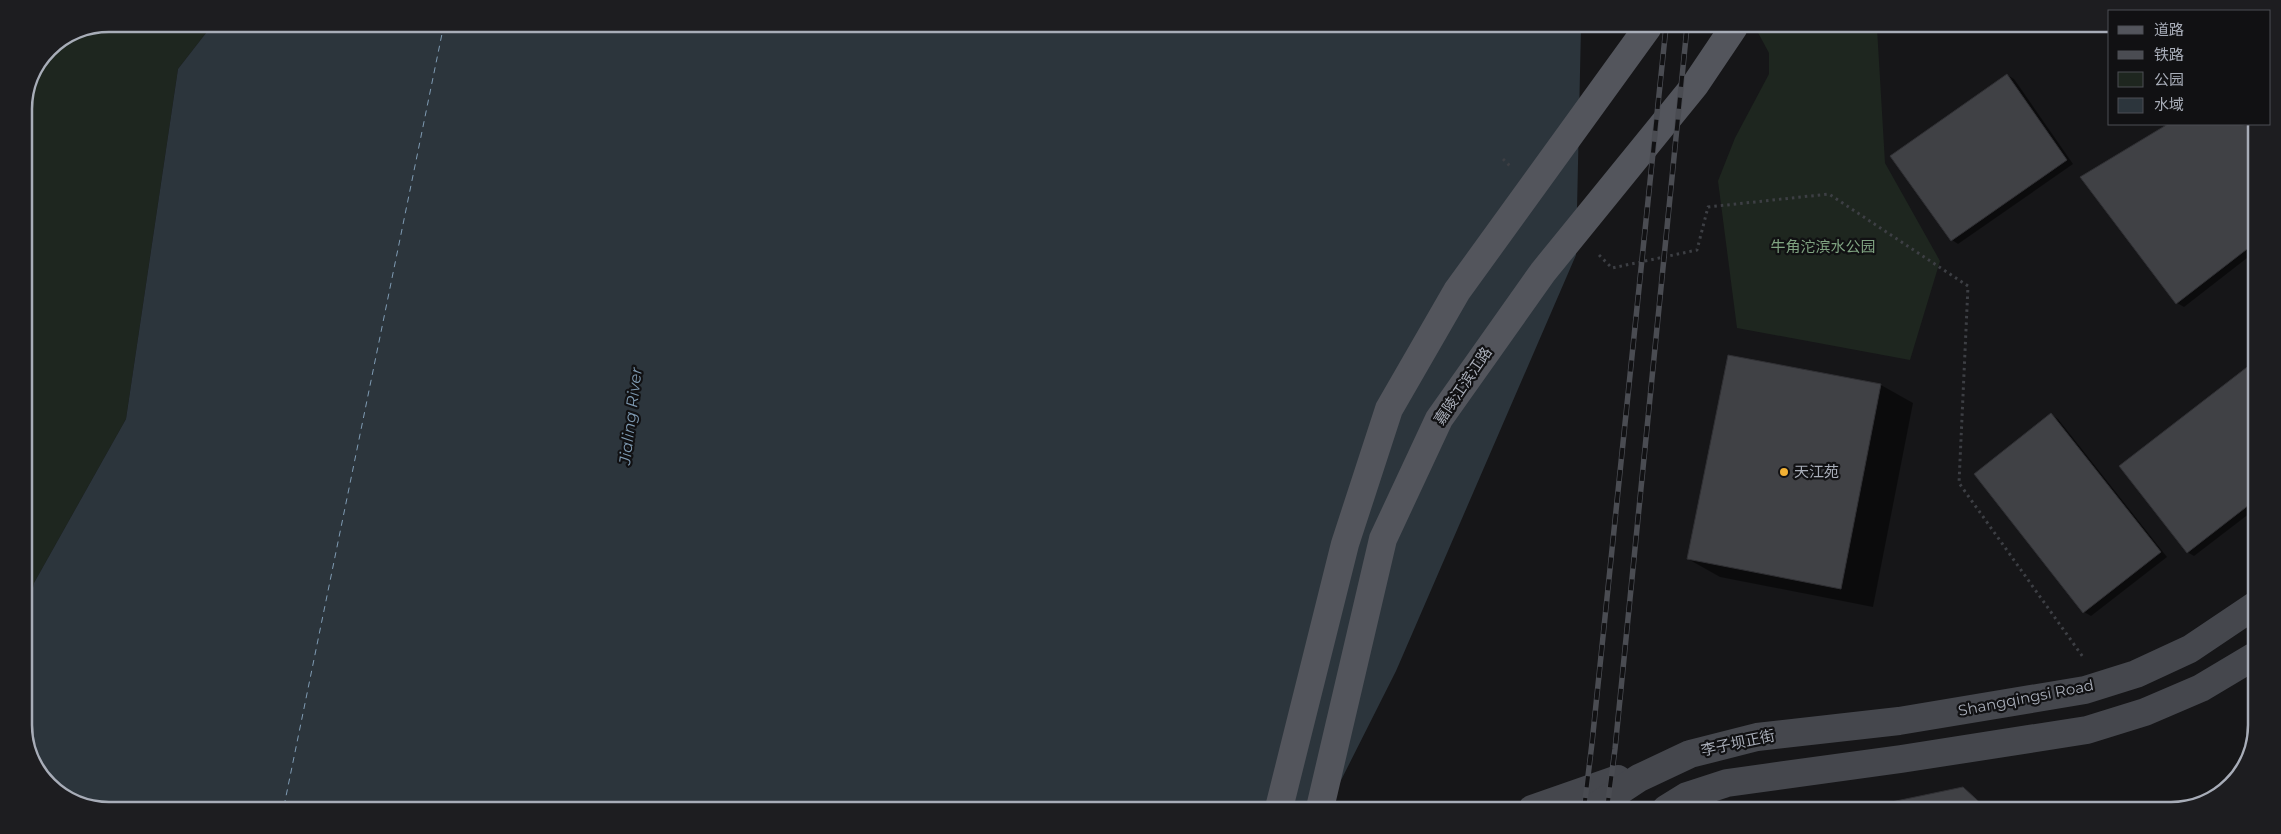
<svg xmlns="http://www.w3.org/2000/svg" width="2281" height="834" font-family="Montserrat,'Noto Sans SC',sans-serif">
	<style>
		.green { fill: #1e261f }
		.water { fill: #2c353c }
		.shadow { fill: #0007 }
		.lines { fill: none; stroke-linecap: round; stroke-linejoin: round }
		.ferry { stroke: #7f9bb3; stroke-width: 1; stroke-dasharray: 6 5; stroke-linecap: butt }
		.building { fill: #404145; stroke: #303034 }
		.path { stroke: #3d3f44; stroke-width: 3; stroke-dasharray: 2.5 4; stroke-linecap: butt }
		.secondary { stroke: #45474d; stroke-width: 28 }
		.primary { stroke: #53555c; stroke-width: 28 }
		.rail-casing { stroke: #4a4c52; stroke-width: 5.5 }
		.rail { stroke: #111113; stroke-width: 4; stroke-dasharray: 11; stroke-linecap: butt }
		.poi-dot { fill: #f2b134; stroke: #111113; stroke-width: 2 }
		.labels { text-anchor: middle; stroke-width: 4.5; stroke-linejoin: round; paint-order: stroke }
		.park-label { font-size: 15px; fill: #7fa381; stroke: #111113 }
		.street-label { font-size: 15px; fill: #a8adb8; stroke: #111113 }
		.poi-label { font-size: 15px; fill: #a8adb8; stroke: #111113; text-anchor: start }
		.water-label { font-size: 16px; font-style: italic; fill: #7f9bb3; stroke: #111113 }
		.rim { fill: none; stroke: #a8adb8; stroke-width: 2.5 }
	</style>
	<rect width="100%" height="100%" fill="#161618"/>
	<g class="green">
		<polygon points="109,24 213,24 178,69 126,419 34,583 24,631 24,104 49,49 77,30"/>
		<polygon points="1755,27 1877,28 1885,163 1940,261 1910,360 1737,328 1718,181 1735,138 1769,74 1769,53"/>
	</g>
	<polygon class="water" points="213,24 1581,27 1576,255 1396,671 1327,808 82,806 41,777 24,730 24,631 34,583 126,419 178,69"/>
	<g class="shadow">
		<polygon points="2007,75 2014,79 2073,164 1958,244 1952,240"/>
		<polygon points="2170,124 2235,124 2257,129 2256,251 2184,307 2177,303 2082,177"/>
		<polygon points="2255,363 2254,510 2194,556 2187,552 2121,466"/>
		<polygon points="1881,385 1913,403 1873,607 1720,577 1688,559"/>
		<polygon points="2051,415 2058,419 2167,557 2091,616 2084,612 1975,474"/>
		<polygon points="1963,788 1989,810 1859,810"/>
	</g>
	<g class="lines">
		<polyline class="ferry" points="284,806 444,24"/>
	</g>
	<g class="building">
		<polygon points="2007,74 2067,160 1951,241 1890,156"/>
		<polygon points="2168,124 2239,124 2257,128 2256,216 2251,246 2176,304 2080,177"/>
		<polygon points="1728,355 1881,384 1841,589 1687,559"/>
		<polygon points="2255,361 2254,501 2187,553 2119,466"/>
		<polygon points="2051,413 2161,552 2083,613 1974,474"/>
		<polygon points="1963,787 1988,810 1853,810"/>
	</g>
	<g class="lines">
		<g class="path">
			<polyline points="1503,159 1510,166"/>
			<polyline points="1599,255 1612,268 1697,250 1708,207 1829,194 1968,286 1959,483 2083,657"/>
		</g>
		<g class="secondary">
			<polyline points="1532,809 1618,779"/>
			<polyline points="1592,809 1639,778 1690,754 1757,737 1899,721 2085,690 2136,674 2190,649 2254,606"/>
			<polyline points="1666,809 1687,796 1727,783 1901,759 2087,730 2145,712 2201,688 2253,657"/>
		</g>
		<g class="primary">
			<polyline points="1279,808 1345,544 1389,409 1457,291 1648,27"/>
			<polyline points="1320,808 1383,539 1439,419 1543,272 1695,85 1734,27"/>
		</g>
		<defs>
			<g id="rail">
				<polyline points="1584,809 1592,743 1666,27"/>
				<polyline points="1607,809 1615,749 1687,27"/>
			</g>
		</defs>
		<use href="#rail" class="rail-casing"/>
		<use href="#rail" class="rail"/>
	</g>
	<circle class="poi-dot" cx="1784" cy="472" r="5"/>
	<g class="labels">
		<g class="park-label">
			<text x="1823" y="252">牛角沱滨水公园</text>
		</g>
		<g class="street-label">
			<text transform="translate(1463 386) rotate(-56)" y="5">嘉陵江滨江路</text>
			<text transform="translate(2026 698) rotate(-11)" y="5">Shangqingsi Road</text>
			<text transform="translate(1738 743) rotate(-12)" y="5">李子坝正街</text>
		</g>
		<g class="poi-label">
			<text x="1794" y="477">天江苑</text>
		</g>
		<g class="water-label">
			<text transform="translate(630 416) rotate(-83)" y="6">Jialing River</text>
		</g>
	</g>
	<path d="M0 0H2281V834H0ZM109 32H2171A77 77 0 0 1 2248 109V725A77 77 0 0 1 2171 802H109A77 77 0 0 1 32 725V109A77 77 0 0 1 109 32Z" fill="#1d1d20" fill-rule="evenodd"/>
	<path class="rim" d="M109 32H2171A77 77 0 0 1 2248 109V725A77 77 0 0 1 2171 802H109A77 77 0 0 1 32 725V109A77 77 0 0 1 109 32Z"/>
	<rect x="2108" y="10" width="162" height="115" fill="#111113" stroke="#4d4f55"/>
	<rect x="2118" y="26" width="25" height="8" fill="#53555c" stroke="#4d4f55"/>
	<text x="2154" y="35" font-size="15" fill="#a8adb8">道路</text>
	<rect x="2118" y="51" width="25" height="8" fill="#4a4c52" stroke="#4d4f55"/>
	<text x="2154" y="60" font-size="15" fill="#a8adb8">铁路</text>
	<rect x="2118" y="72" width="25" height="15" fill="#1e261f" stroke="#4d4f55"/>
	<text x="2154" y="85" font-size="15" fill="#a8adb8">公园</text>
	<rect x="2118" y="98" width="25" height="15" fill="#2c353c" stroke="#4d4f55"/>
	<text x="2154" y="110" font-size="15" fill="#a8adb8">水域</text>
</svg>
